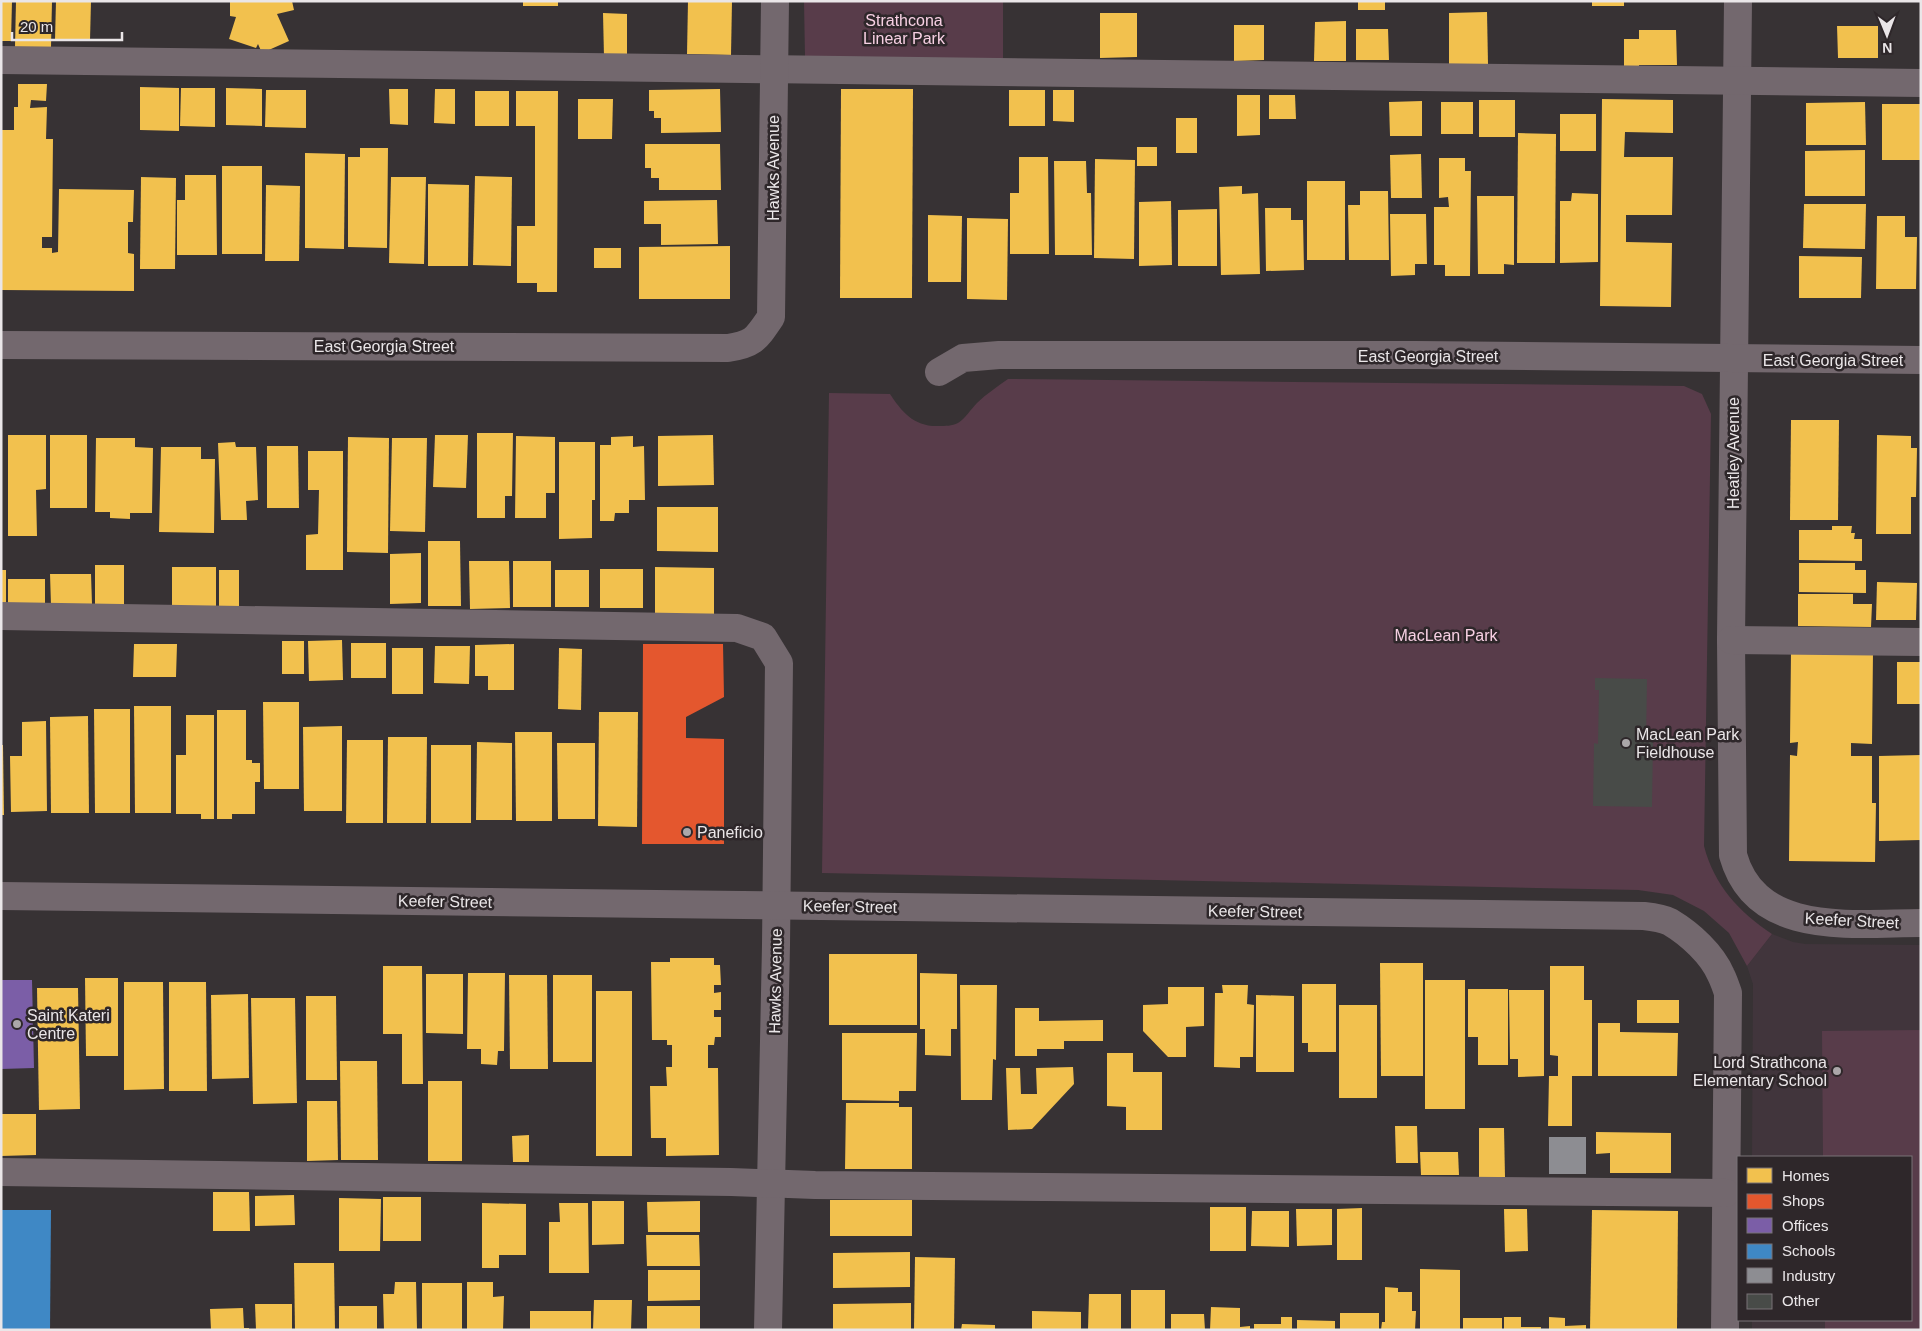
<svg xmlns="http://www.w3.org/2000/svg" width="1922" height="1331" font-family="Arial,sans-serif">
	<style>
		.built { fill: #41353c }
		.green { fill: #583c4a }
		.homes { fill: #f2c14e }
		.shops { fill: #e4572e }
		.offices { fill: #7b5ea7 }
		.schools { fill: #3f88c5 }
		.industry { fill: #8d8d92 }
		.building { fill: #484b48 }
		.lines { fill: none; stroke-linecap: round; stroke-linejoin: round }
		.minor { stroke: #73686e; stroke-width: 28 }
		.poi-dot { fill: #aba7a9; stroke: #2e272a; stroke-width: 2 }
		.labels { text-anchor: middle; stroke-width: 5; stroke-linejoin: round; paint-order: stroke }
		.park-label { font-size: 16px; fill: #f7d0e3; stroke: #2e272a }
		.street-label { font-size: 16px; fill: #eae6e8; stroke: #2e272a }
		.poi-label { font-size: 16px; fill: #eae6e8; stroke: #2e272a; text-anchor: start }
	</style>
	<rect width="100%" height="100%" fill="#373234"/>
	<polygon class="built" points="1772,934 1793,942 1805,944 1921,945 1921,1330 1752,1330 1752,1320 1911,1320 1911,1157 1752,1157 1753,984 1747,966"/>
	<g class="green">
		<polygon points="804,1 1003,1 1003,59 805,57"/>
		<path d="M1008 379 1684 386 1702 394 1711 414 1704 846C1714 885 1739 912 1772 934L1747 966 1729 933 1704 911 1673 895 1638 890 822 873 829 393 890 394C902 412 914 427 939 426 945 426 952 426 958 423 966 418 970 410 977 403 986 394 997 387 1008 379Z"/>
		<polygon points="1921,1030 1921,1330 1825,1330 1825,1320 1911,1320 1911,1157 1823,1157 1822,1031"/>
	</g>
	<g class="homes">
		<polygon points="1,1 12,1 11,41 1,41"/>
		<polygon points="16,1 52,1 51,47 15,47"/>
		<polygon points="56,1 91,1 90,40 55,40"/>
		<polygon points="230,1 292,1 294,10 277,14 289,41 262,53 258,44 256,48 229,39 236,17 230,16"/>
		<rect x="523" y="1" width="35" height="5"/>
		<polygon points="688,1 732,1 731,55 687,54"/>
		<rect x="1358" y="1" width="27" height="9"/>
		<rect x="1592" y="1" width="32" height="5"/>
		<polygon points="1487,12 1488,64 1449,65 1449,13"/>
		<polygon points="603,13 627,14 627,57 604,57"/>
		<polygon points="1100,13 1137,13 1137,57 1100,58"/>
		<polygon points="1346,21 1346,61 1314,61 1315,22"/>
		<polygon points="1234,25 1264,25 1264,60 1234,61"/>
		<polygon points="1837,26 1878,26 1878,58 1838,58"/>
		<polygon points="1356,29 1388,29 1389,60 1356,60"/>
		<polygon points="1639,30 1676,30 1677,65 1639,65 1639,68 1624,68 1624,39 1639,39"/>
		<polygon points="18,84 47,84 46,101 31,100 30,108 47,107 46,139 53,139 52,237 42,237 42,248 52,248 52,253 58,252 59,189 134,190 133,222 128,222 128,253 134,254 134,291 1,290 1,130 14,130 14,107 18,107"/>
		<polygon points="140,87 179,88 179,131 140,130"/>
		<polygon points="181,88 215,88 215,127 180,126"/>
		<polygon points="226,88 262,89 262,126 226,125"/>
		<polygon points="389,89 408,89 408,125 390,124"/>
		<polygon points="435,89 455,89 455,124 434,123"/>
		<polygon points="720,89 721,132 661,133 661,118 654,118 654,111 649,111 649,90"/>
		<polygon points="841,89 913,89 912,298 840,298"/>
		<polygon points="266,90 306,90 306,128 265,127"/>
		<rect x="1009" y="90" width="36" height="36"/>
		<polygon points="1053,90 1074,90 1074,122 1053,121"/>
		<rect x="475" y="91" width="34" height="35"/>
		<polygon points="516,91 558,91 557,292 537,292 537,283 517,283 517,226 535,226 535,126 516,126"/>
		<polygon points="1237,95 1260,95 1260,135 1237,136"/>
		<polygon points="1269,95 1295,95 1296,119 1269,119"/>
		<polygon points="578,99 613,99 612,139 578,139"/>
		<polygon points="1602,99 1673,100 1673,133 1625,132 1624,157 1673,157 1672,215 1626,215 1626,242 1672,243 1671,307 1600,306"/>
		<rect x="1479" y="100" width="36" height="37"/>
		<polygon points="1422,101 1422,136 1390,136 1389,102"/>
		<rect x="1441" y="102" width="32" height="32"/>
		<polygon points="1865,102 1866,145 1806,145 1806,103"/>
		<rect x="1882" y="104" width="39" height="56"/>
		<rect x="1560" y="114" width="36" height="37"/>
		<rect x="1176" y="118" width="21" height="35"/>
		<polygon points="1518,133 1556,134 1555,263 1517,263"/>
		<polygon points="645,144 720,144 721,190 659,190 659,178 651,178 651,168 645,168"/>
		<rect x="1137" y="147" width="20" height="19"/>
		<polygon points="360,148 388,148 387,248 348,247 348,157 360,157"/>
		<polygon points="1865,150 1865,196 1805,196 1805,151"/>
		<polygon points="305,153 345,154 344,249 305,248"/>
		<polygon points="1421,154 1422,198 1391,198 1390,155"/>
		<polygon points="1019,157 1048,157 1049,254 1010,254 1010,193 1019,193"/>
		<polygon points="1439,158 1465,158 1465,171 1471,171 1470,276 1445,276 1445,265 1434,265 1434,207 1449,207 1448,197 1439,198"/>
		<polygon points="1095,159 1135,160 1134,259 1094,258"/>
		<polygon points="1054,161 1086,161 1087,193 1091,193 1092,255 1055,255"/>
		<rect x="222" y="166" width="40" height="88"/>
		<polygon points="185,175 216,175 217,255 177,255 177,200 185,200"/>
		<polygon points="475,176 512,177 511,266 473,265"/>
		<polygon points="141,177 176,178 175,269 140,269"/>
		<polygon points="391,177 426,177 424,264 389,263"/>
		<rect x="1307" y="181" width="38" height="79"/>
		<polygon points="428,184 469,185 468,266 428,266"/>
		<polygon points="266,185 300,186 299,261 265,261"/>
		<polygon points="1242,186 1242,194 1258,193 1260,274 1221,275 1219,187"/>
		<polygon points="1360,191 1388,191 1389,260 1349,260 1348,205 1360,205"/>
		<polygon points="1572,193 1598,194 1598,262 1560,263 1560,201 1571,201"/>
		<polygon points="1477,196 1514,196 1514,265 1504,264 1504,274 1478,274"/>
		<polygon points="717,200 718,244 661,245 661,224 644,224 644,201"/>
		<polygon points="1171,201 1172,265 1139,266 1139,202"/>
		<polygon points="1804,204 1866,204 1865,249 1803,248"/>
		<polygon points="1265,208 1291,208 1291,220 1303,220 1304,270 1266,271"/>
		<polygon points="1217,209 1217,266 1178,266 1178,210"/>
		<polygon points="1390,214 1426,214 1427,264 1415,264 1415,275 1391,276"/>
		<polygon points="928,215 962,216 961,282 928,282"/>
		<polygon points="1877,216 1905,216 1905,237 1917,237 1916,289 1876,289"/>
		<polygon points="967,218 1008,219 1007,300 967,299"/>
		<polygon points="730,246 730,299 639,299 639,247"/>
		<rect x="594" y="248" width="27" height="20"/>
		<polygon points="1799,256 1862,257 1861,298 1799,298"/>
		<polygon points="1791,420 1839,420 1838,520 1790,520"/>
		<polygon points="477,433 513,433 512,496 505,496 505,518 477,518"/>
		<polygon points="8,435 46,435 46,489 36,490 37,536 8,536"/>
		<rect x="50" y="435" width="37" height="73"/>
		<polygon points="435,435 468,435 466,488 433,487"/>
		<polygon points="713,435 714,485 658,486 658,436"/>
		<polygon points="1877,435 1911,436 1911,448 1917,448 1916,497 1911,497 1911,534 1876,534"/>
		<polygon points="516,436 555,437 555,493 546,493 546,518 515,518"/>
		<polygon points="633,436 633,447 644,446 645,500 629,500 629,513 615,513 614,521 600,521 600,445 611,445 611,437"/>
		<polygon points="348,437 389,438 388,553 347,552"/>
		<polygon points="96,438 135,438 135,447 153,448 152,513 130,513 130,519 110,518 110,512 95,512"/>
		<polygon points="392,438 427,438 425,532 390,531"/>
		<polygon points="235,442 236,447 256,447 258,500 246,501 247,520 221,520 218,443"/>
		<polygon points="559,442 595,442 595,500 592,500 592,538 559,539"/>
		<polygon points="267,446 298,446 299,508 267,508"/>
		<polygon points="161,447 201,447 201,459 215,459 214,533 159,532"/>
		<polygon points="308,451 343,451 343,570 306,570 306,535 318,534 319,490 308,490"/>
		<polygon points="657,507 718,507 718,552 657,551"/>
		<polygon points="1832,526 1852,526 1851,533 1855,533 1854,539 1862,539 1862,561 1799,560 1799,530 1832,530"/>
		<polygon points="428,541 460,541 461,606 428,606"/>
		<polygon points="421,553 421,603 390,604 390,554"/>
		<polygon points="469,561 509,561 510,608 470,609"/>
		<rect x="513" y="561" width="38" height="46"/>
		<polygon points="1799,563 1855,563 1855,570 1866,570 1866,593 1799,592"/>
		<rect x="95" y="565" width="29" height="40"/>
		<polygon points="172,567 216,567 216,607 172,606"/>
		<polygon points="655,567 714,568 714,615 655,615"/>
		<rect x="600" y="569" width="43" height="39"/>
		<rect x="1" y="570" width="5" height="36"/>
		<rect x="219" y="570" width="20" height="38"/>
		<rect x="555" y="570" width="34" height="37"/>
		<polygon points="50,574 91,574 92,604 51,605"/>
		<rect x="8" y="579" width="37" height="27"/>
		<polygon points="1877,582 1917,583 1916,620 1876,620"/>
		<polygon points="1798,594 1853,594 1853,604 1872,604 1871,627 1798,626"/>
		<polygon points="342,640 343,680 309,681 308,641"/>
		<rect x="282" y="641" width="22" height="33"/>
		<rect x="351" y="643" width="35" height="35"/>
		<polygon points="134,644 177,644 176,677 133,677"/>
		<polygon points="514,644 514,690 488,690 488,676 475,676 475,645"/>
		<polygon points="435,646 470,646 469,684 434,683"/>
		<rect x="392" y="648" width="31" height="46"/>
		<polygon points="559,648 582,649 581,710 558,709"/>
		<polygon points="1791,651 1873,652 1872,744 1851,743 1851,756 1872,756 1872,803 1876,803 1875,862 1789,861 1790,755 1797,756 1798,742 1790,743"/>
		<rect x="1897" y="662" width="24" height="42"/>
		<polygon points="263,702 299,702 299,789 264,789"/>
		<polygon points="134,706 171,706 171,813 135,813"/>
		<polygon points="94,709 130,709 130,813 95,813"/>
		<polygon points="217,710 246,710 246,760 252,760 252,763 260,763 260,782 255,782 255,814 232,814 232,819 217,819"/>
		<polygon points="599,712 638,712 637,827 598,826"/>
		<polygon points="186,715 214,715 214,819 201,819 201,814 176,814 176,755 186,755"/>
		<polygon points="88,716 89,813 51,813 50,717"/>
		<polygon points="46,721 47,811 11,812 10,756 22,756 22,722"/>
		<polygon points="342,726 342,811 304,811 303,727"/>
		<polygon points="515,732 552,732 552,821 516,821"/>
		<polygon points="388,737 427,737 426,823 387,823"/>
		<polygon points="347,740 383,740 383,823 346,823"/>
		<polygon points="477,742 512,743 512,820 476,820"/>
		<polygon points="557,743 595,743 595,819 558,819"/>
		<polygon points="1,745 3,745 4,815 1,815"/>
		<rect x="431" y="745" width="40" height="78"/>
		<polygon points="1921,755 1921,840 1879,841 1879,756"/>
		<rect x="829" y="954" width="88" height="71"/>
		<polygon points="670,958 714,958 714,965 720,965 721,985 714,985 714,993 721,992 721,1010 714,1010 714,1017 721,1017 721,1037 715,1037 714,1045 708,1045 708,1068 718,1068 719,1155 666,1156 666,1138 651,1138 650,1086 667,1086 666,1067 672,1067 672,1045 667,1045 667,1040 652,1040 651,962 670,962"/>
		<polygon points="1380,963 1423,963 1423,1076 1381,1076"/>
		<polygon points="383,966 422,966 423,1084 402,1084 402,1034 383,1034"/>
		<polygon points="1550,966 1584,966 1584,1000 1592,1000 1592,1076 1572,1076 1572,1126 1548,1126 1549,1076 1558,1076 1558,1056 1550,1055"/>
		<polygon points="468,973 505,973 504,1051 498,1051 497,1065 481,1064 481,1049 467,1049"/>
		<polygon points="920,973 957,974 957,1029 951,1029 951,1056 925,1055 925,1029 920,1029"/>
		<polygon points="426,974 463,974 463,1034 426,1033"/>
		<polygon points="509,975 547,975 548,1069 510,1069"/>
		<rect x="553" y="975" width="39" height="87"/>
		<polygon points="85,978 118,978 118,1056 86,1056"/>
		<rect x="1425" y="980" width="40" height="129"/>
		<polygon points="124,982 163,982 164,1089 124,1090"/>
		<polygon points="169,982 206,982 207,1091 169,1091"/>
		<polygon points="1302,984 1336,984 1336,1052 1308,1052 1308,1043 1302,1043"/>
		<polygon points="960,985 997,985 996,1060 993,1059 992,1100 961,1100"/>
		<polygon points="1222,985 1248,985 1247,1004 1254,1005 1253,1057 1240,1057 1240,1068 1214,1067 1215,993 1223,993"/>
		<polygon points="1168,987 1204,987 1204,1026 1186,1027 1186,1057 1168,1057 1143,1031 1143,1005 1168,1004"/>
		<polygon points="37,988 78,988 80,1109 39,1110"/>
		<polygon points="1468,989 1508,989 1508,1065 1478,1065 1478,1037 1468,1037"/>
		<polygon points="1509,990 1544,990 1544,1076 1518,1077 1518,1059 1510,1059"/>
		<rect x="596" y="991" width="36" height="165"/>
		<polygon points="248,994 249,1078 212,1079 211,995"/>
		<polygon points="1256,995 1294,996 1294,1072 1256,1072"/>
		<polygon points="306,996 336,996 337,1080 306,1080"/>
		<polygon points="251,998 295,998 297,1103 253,1104"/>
		<rect x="1637" y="1000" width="42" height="23"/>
		<rect x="1339" y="1005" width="38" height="93"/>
		<polygon points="1015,1008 1039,1008 1039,1021 1103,1020 1103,1041 1064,1041 1064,1049 1037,1049 1037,1056 1015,1056"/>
		<polygon points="1598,1023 1620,1023 1620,1032 1678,1033 1677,1076 1598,1076"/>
		<polygon points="842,1033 917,1033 916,1091 899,1091 899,1101 842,1100"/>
		<polygon points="1107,1053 1133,1053 1133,1072 1162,1072 1162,1130 1126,1130 1126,1107 1107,1106"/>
		<polygon points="340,1061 377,1061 378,1160 341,1160"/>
		<polygon points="1073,1067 1074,1084 1032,1129 1008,1130 1006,1068 1020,1068 1021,1094 1037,1094 1036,1068"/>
		<rect x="428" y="1081" width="34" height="80"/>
		<polygon points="307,1101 337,1101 338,1160 307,1161"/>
		<polygon points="846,1103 899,1103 899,1107 912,1107 912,1169 845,1169"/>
		<polygon points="1,1114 36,1114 36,1155 1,1156"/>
		<polygon points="1395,1126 1417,1126 1418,1163 1396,1163"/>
		<polygon points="1479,1128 1504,1128 1505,1177 1479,1177"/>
		<polygon points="1596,1132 1671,1133 1671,1173 1610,1173 1610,1153 1596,1154"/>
		<polygon points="529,1135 529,1162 513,1162 512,1136"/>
		<polygon points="1420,1152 1458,1152 1459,1175 1421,1175"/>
		<polygon points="213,1192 249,1192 250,1231 213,1231"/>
		<polygon points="294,1195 295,1225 255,1226 255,1196"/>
		<rect x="383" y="1197" width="38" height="44"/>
		<polygon points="339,1198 381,1199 380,1251 339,1251"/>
		<rect x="830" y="1200" width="82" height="36"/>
		<polygon points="592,1201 624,1201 624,1244 592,1245"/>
		<polygon points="700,1201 700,1232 648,1232 647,1202"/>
		<polygon points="482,1203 526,1204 526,1255 499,1255 499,1268 482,1268"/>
		<polygon points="559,1203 588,1203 589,1273 549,1273 549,1222 560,1222"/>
		<rect x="1210" y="1207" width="36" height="44"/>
		<polygon points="1362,1208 1362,1260 1337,1260 1337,1209"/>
		<polygon points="1296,1209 1332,1209 1332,1245 1297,1246"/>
		<polygon points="1504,1209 1527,1209 1528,1251 1505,1252"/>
		<polygon points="1592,1210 1678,1211 1677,1330 1590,1330"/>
		<polygon points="1252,1211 1289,1211 1289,1247 1251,1246"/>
		<polygon points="646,1235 699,1235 700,1266 647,1266"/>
		<polygon points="910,1252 910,1287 833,1288 833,1253"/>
		<polygon points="915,1257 955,1258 954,1330 914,1330"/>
		<polygon points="294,1263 334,1263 335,1330 295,1330"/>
		<polygon points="1420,1269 1460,1270 1460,1330 1420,1330"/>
		<polygon points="648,1270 700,1270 700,1300 648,1301"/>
		<polygon points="395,1282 416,1282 417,1330 384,1330 383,1294 394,1294"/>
		<polygon points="467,1282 493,1282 493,1297 504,1296 503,1330 467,1330"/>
		<rect x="422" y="1283" width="40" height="47"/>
		<polygon points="1385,1287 1398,1288 1398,1292 1412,1292 1412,1311 1416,1311 1415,1330 1381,1330 1382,1322 1385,1322"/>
		<rect x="1131" y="1290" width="34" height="40"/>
		<polygon points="1089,1294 1121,1294 1121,1330 1088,1330"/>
		<polygon points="594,1300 632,1300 631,1330 593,1330"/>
		<polygon points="911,1303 911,1330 833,1330 833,1304"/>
		<polygon points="255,1304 292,1304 292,1330 256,1330"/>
		<rect x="339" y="1306" width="38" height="24"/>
		<rect x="647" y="1306" width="53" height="24"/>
		<polygon points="1211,1307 1240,1308 1240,1327 1250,1326 1250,1330 1210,1330"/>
		<polygon points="243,1308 244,1328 249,1328 249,1330 211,1330 210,1309"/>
		<rect x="530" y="1311" width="61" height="19"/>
		<polygon points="1032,1311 1081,1312 1081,1330 1032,1330"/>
		<rect x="1340" y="1313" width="39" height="17"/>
		<polygon points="1171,1314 1204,1314 1205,1330 1171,1330"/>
		<polygon points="1281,1317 1292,1317 1292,1330 1254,1330 1254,1324 1281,1324"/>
		<polygon points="1504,1317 1521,1317 1521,1327 1541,1327 1541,1330 1504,1330"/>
		<polygon points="1549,1317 1565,1318 1565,1326 1586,1325 1586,1330 1549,1330"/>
		<rect x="1463" y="1318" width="39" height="12"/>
		<polygon points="1297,1320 1335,1321 1335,1330 1297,1330"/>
		<polygon points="962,1324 995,1325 995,1330 961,1330"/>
	</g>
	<polygon class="shops" points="643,644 723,644 724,697 686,717 686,738 724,739 724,844 642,844"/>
	<polygon class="offices" points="1,980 32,980 34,1068 1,1069"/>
	<polygon class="schools" points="1,1210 51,1210 50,1330 1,1330"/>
	<rect class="industry" x="1549" y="1137" width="37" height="37"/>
	<polygon class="building" points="1595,678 1647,679 1646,742 1653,742 1652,807 1593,806 1594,743 1598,744 1599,690 1595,690"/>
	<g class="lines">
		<g class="minor">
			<path d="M1738 1 1731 640 1733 855C1756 938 1854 923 1921 923"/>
			<polyline points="1,60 1921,83"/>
			<path d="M1 345 728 348C754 344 756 339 771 317L775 1"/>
			<polyline points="939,372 963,358 999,355 1417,355 1921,360"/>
			<polyline points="1,616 737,628 763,637 779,663 776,945 768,1330"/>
			<polyline points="1731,640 1921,642"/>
			<path d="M1 896 1644 916C1653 917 1662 918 1670 922 1690 934 1712 954 1721 975 1724 981 1726 987 1728 993L1725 1330"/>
			<polyline points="1,1172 731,1182 815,1185 1726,1193"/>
		</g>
	</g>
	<g class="poi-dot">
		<circle cx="1626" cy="743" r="5"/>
		<circle cx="687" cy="832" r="5"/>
		<circle cx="17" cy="1024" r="5"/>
		<circle cx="1837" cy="1071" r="5"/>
	</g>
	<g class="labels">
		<g class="park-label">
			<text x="904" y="26">Strathcona<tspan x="904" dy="18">Linear Park</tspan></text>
			<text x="1446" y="641">MacLean Park</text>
		</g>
		<g class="street-label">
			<text transform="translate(773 168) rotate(-90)" y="6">Hawks Avenue</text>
			<text x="384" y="352">East Georgia Street</text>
			<text x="1428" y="362">East Georgia Street</text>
			<text x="1833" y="366">East Georgia Street</text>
			<text transform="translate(1733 453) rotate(-90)" y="6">Heatley Avenue</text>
			<text transform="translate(445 901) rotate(1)" y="6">Keefer Street</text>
			<text transform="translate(850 906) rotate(1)" y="6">Keefer Street</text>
			<text transform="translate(1255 911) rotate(1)" y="6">Keefer Street</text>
			<text transform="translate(1852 920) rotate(3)" y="6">Keefer Street</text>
			<text transform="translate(775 981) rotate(-89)" y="6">Hawks Avenue</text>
		</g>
		<g class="poi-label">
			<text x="1636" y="740">MacLean Park<tspan x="1636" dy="18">Fieldhouse</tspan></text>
			<text x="697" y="838">Paneficio</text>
			<text x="27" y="1021">Saint Kateri<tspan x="27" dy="18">Centre</tspan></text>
			<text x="1827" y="1068" text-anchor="end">Lord Strathcona<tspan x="1827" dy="18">Elementary School</tspan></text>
		</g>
	</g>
	<rect width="1922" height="1331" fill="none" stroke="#eae6e8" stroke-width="5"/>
	<rect x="1737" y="1156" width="175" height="165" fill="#2e272a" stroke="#797376"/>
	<rect x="1747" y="1168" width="25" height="15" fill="#f2c14e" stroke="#797376"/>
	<text x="1782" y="1181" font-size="15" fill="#eae6e8">Homes</text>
	<rect x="1747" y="1194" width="25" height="15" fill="#e4572e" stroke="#797376"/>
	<text x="1782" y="1206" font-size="15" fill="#eae6e8">Shops</text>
	<rect x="1747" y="1218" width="25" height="15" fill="#7b5ea7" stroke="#797376"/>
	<text x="1782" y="1231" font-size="15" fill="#eae6e8">Offices</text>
	<rect x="1747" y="1244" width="25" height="15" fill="#3f88c5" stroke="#797376"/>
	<text x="1782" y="1256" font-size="15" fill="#eae6e8">Schools</text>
	<rect x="1747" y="1268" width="25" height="15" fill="#8d8d92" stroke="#797376"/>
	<text x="1782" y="1281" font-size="15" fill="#eae6e8">Industry</text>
	<rect x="1747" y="1294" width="25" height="15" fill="#484b48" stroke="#797376"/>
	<text x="1782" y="1306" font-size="15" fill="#eae6e8">Other</text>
	<g transform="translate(1887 35) rotate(179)" stroke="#2e272a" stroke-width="4" paint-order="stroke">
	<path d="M0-4L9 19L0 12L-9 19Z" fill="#eae6e8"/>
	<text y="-8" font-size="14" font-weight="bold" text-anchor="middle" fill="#eae6e8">N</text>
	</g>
	<path d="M12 32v8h110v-8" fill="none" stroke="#eae6e8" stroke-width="2.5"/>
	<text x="20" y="32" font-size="15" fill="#eae6e8" stroke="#2e272a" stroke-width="4" paint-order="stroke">20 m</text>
</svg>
